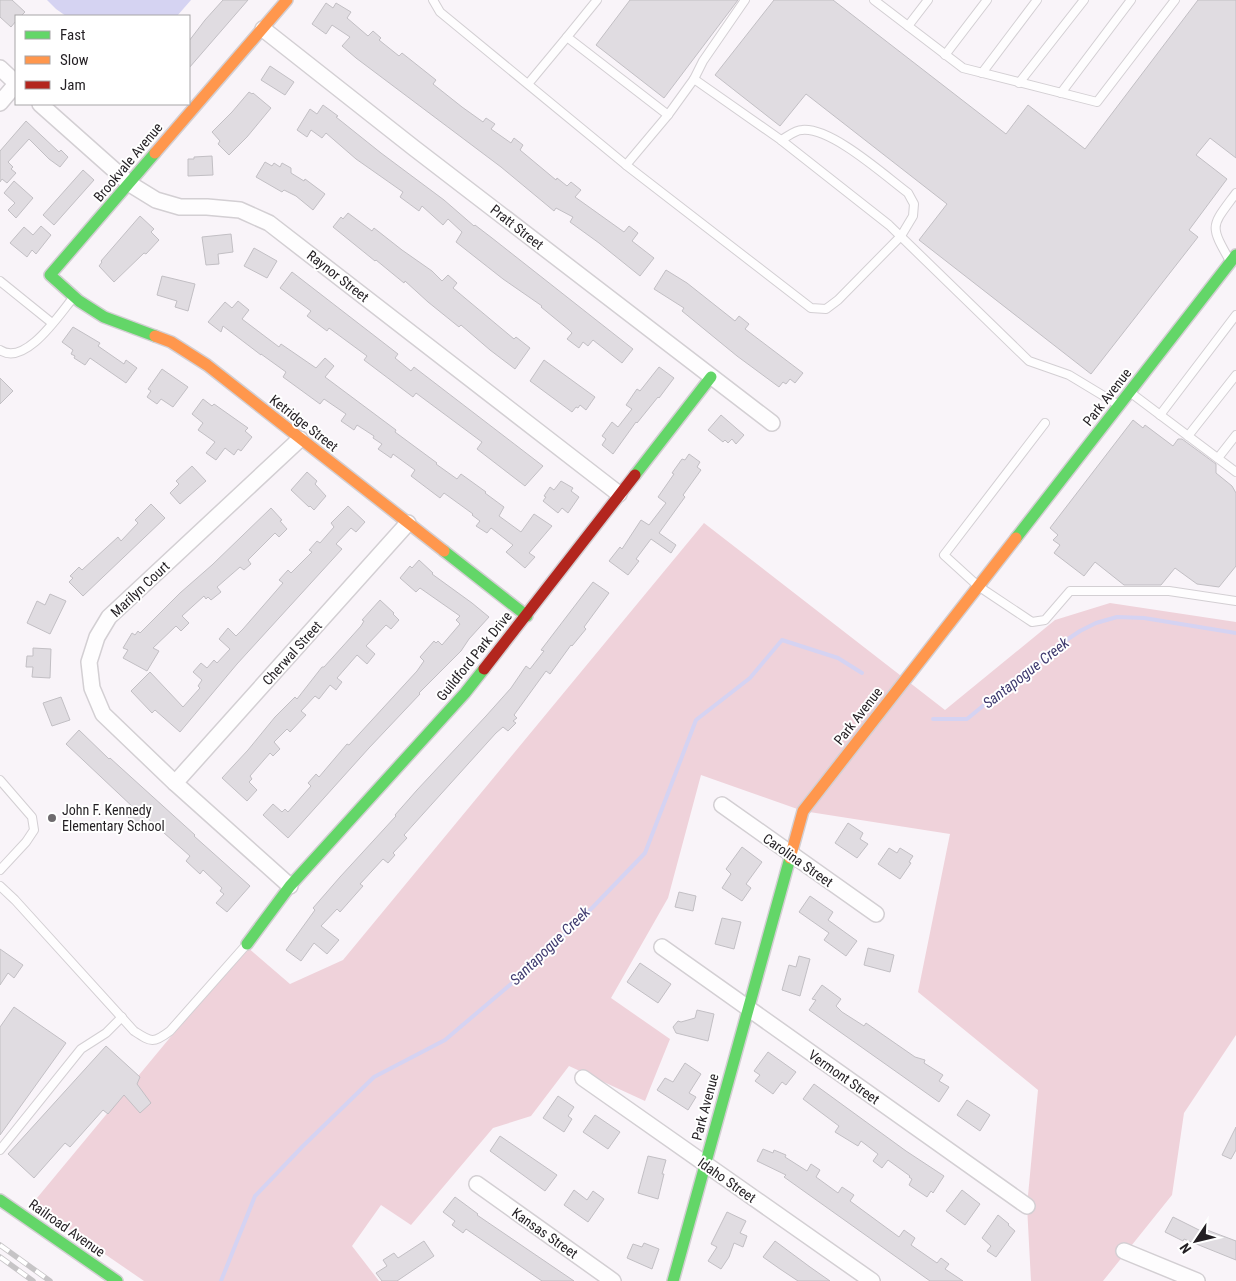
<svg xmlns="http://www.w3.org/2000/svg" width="1236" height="1281" font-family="'Roboto Condensed',sans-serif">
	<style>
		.forest { fill: #efd2da }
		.water { fill: #d5d3f2 }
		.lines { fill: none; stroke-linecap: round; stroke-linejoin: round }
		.stream { stroke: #d5d3f2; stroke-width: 4 }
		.building { fill: #e0dce1; stroke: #c2bfc4 }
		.lane-casing { stroke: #d3cfd3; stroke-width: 10 }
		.street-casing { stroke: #d3cfd3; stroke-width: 18 }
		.fast-casing { stroke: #d3cfd3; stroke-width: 14 }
		.slow-casing { stroke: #d3cfd3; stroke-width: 14 }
		.jam-casing { stroke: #d3cfd3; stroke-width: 14 }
		.lane { stroke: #fefdfe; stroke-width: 8 }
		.street { stroke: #fefdfe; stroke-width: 15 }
		.fast { stroke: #63d668; stroke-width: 11 }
		.slow { stroke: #ff974d; stroke-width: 11 }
		.jam { stroke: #b3261e; stroke-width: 11 }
		.rail-casing { stroke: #c6c4c6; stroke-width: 5.5 }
		.rail { stroke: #fff; stroke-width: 4; stroke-dasharray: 11; stroke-linecap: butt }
		.poi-dot { fill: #6e6a6e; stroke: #fff; stroke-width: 2 }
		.labels { text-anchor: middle; stroke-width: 4; stroke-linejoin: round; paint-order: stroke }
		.street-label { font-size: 14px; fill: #231f23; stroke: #fff }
		.poi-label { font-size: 14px; fill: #231f23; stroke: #fff; text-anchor: start }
		.water-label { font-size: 15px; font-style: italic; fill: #3f3a6f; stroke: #fff }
	</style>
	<rect width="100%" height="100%" fill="#f9f4f9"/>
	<polygon class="forest" points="704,523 945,710 1055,620 1110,603 1236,622 1236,1035 1184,1113 1172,1195 1103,1281 1031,1281 1027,1206 1038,1090 918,992 950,834 803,811 701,775 668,898 611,998 670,1039 645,1101 569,1066 531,1116 493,1128 411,1225 381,1205 352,1246 379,1281 144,1281 32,1204 246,946 290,984 343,960"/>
	<polygon class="water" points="47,0 191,0 177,16 66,16 56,9"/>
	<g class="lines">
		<g class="stream">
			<polyline points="933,719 967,719 1011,683 1031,670 1062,643 1080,631 1096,623 1117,617 1144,618 1236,633"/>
			<polyline points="221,1281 255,1196 303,1146 374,1077 445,1040 524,973 593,907 645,853 696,720 750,678 782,640 838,658 862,673"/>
		</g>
	</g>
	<g class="building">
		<polygon points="0,0 12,0 25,12 21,16 16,16 16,21 11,27 0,17"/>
		<polygon points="223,0 248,0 189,68 189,41 205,20"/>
		<polygon points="630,0 738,0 664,98 596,45"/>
		<polygon points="774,0 833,0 1006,134 1028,105 1085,149 1198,0 1236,0 1236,158 1210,138 1196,155 1227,179 1189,230 1198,237 1091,374 919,240 947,204 806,94 780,126 715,75"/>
		<polygon points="326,3 333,8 336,3 351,12 347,18 368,36 373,31 381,38 379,40 399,56 402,53 436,80 433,84 462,107 483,122 486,118 495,124 491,129 511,143 514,138 523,145 520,150 556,180 557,178 567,186 571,182 581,190 575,197 624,232 629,226 638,233 632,241 654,258 640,276 599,243 570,222 573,217 556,208 554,211 501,167 356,58 342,46 350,37 332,25 326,34 312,24"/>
		<polygon points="270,66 294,82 285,95 261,80"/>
		<polygon points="249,92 252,94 253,93 271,108 247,137 229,155 218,144 220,141 212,132 232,112"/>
		<polygon points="323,105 338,116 336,117 381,153 444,200 474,226 475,225 492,238 633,349 622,363 593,340 588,346 583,342 579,348 567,339 572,333 569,330 541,307 542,306 503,279 456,242 462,232 448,219 443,225 422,206 419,211 400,197 403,192 356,159 326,133 322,138 311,130 307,137 297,130 310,109 317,114"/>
		<polygon points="26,121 59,152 61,150 68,157 60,167 49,159 29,139 8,162 13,167 11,169 16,173 7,183 2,179 0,182 0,151"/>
		<polygon points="212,156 213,175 188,176 188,159 194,159 194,157"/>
		<polygon points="265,162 272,166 274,163 280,167 282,163 291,168 291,173 304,181 305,179 325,194 313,210 296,196 284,190 282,192 256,177"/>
		<polygon points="83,170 94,180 54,225 43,215"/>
		<polygon points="14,181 33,198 16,218 8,210 15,203 4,193"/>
		<polygon points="348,213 372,231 374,228 402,250 432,271 442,281 448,275 457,283 453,288 514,339 516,337 530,348 515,369 490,350 461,325 459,327 428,302 405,281 404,283 376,260 375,261 333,227 341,217 343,219"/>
		<polygon points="140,216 154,229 151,232 159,240 146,254 144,253 114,282 99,266 102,262 101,261"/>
		<polygon points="41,226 51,235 36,254 32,250 27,257 10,243 24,227 33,235"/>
		<polygon points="231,234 233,252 218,254 219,264 206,265 202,237"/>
		<polygon points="254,248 277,261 267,278 244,266"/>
		<polygon points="666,270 687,283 735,321 739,316 749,324 745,329 803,373 795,383 790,379 786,384 783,382 779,387 737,356 682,311 684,308 654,289"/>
		<polygon points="292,272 398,354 395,358 411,371 414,367 543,466 525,486 477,449 482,442 416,393 413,397 364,360 367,356 329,328 327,331 307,316 311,311 280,288"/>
		<polygon points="162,276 195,284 188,311 175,307 177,301 157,295"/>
		<polygon points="238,301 249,310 242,319 279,347 281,344 316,368 325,358 334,366 325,377 396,430 395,432 437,463 436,464 457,479 461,474 486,492 485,493 504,507 499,516 521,532 534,514 552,526 529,553 535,557 525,568 506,552 513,545 491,528 487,533 476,526 480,521 472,515 473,514 444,493 440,498 411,476 415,470 393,454 391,458 378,449 382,444 373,438 374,436 357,425 354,430 341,421 346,414 324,399 320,404 283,377 286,372 261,354 261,355 223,326 221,332 208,322 225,302 232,308"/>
		<polygon points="73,327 100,343 98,346 124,364 126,360 137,368 126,383 90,358 85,365 74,358 75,356 71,354 73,350 62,342"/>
		<polygon points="544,360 595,397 586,410 580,405 578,408 576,407 572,412 530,381"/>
		<polygon points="659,367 674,378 659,398 658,397 637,423 636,422 613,454 602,445 606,439 602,436 612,422 618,427 632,409 626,405 637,389 640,391"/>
		<polygon points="162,369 188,387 173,407 161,399 157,404 147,397 151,391 148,389"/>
		<polygon points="0,378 13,391 0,404"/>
		<polygon points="203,399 212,406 214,404 248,428 245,431 252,437 241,451 238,449 234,455 225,448 216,460 206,453 215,442 198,430 203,423 192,414"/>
		<polygon points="721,415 744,435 736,444 732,439 728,443 725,440 723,442 708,430"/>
		<polygon points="1133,420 1143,428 1145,425 1173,446 1178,439 1182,439 1216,464 1216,473 1232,486 1236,493 1236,566 1219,587 1197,584 1175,568 1161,585 1124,585 1095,562 1084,576 1054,553 1060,545 1053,540 1058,535 1050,528"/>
		<polygon points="689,454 700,462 697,467 701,470 683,495 685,497 659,533 676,545 671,553 651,539 636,559 639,561 628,575 609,561 620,547 622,549 641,520 649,525 666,503 658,497 674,474 672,473 682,459 685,460"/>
		<polygon points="192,466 206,481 180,504 170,493 179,484 176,481"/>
		<polygon points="307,472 317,481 315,484 326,496 314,510 310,506 309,507 291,490"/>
		<polygon points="561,481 573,488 571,491 579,497 568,513 562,508 558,513 543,501 546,497 544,496 550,487 554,490"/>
		<polygon points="151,504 165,518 83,596 69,582 73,578 70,576 79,567 82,570 118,537 121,541 138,523 135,520"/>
		<polygon points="348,506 365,522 356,532 351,528 336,544 342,549 237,664 180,732 155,710 152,713 131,691 150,672 183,707 200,688 198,686 202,680 193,672 201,663 207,668 214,660 217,663 230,649 219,639 228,628 236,636 243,629 283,583 279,580 288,570 291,573 312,552 309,550 317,541 320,543 334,527 331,523"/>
		<polygon points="271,508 282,520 280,521 287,529 279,537 275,533 248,560 251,564 244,570 240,567 217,587 221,592 211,600 208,597 206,599 204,596 182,616 189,623 181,631 176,626 153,648 159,651 147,671 123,658 128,650 123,648 132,633 135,635 138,631 140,633 180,593 212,565"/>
		<polygon points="419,560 433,573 432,574 472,603 489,617 469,639 461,651 419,693 420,694 369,748 288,838 263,815 273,804 282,812 285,809 288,812 311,786 308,783 316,774 319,777 347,744 349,745 417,671 424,661 420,657 434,641 436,643 438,641 442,645 460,624 456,620 460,616 420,588 416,592 400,578 410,566 412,568"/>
		<polygon points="593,582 609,593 584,627 586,629 572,646 571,645 550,674 546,671 514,715 517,718 513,721 516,723 508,731 503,727 496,733 404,835 407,838 393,853 395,855 388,863 383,859 360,884 363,886 340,912 337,909 321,926 339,940 327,954 314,943 301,961 286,950 315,910 313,908 340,877 396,816 395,815 417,790 486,716 511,688 526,666 530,669 544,651 541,650"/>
		<polygon points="50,594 66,601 50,634 27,623 37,601 45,605"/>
		<polygon points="380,600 394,613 393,614 399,620 391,629 386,625 366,646 375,654 367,664 357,655 337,678 342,682 336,690 330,685 319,699 315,696 301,711 306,715 290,732 287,729 274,742 280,749 273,756 270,753 250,776 252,779 249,782 257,790 247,801 222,778 248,750 275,717 295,697 297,699 322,667 324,667 361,626 364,621 362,620"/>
		<polygon points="33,648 51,649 50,678 32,677 33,667 26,667 27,656 33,656"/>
		<polygon points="61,697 70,720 52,726 43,703"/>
		<polygon points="79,730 109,759 110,758 195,835 194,836 250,886 227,912 216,903 224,894 220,891 222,888 203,870 200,874 186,861 190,856 146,817 138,826 128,817 135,809 66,744"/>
		<polygon points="848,823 863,833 860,839 868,844 857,858 835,843"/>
		<polygon points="742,847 762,862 746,884 751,888 742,901 722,888 731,874 726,869"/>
		<polygon points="889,848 897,853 900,848 913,856 909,862 911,863 900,879 878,864"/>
		<polygon points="679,892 696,896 693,911 675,907"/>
		<polygon points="810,896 833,912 828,920 857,941 846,956 824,940 829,933 799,912"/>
		<polygon points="722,918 741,922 734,949 715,944"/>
		<polygon points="868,948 894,955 890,972 864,965"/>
		<polygon points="0,949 23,965 14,978 8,973 0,985"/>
		<polygon points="799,956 810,959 800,996 782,990 789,965 796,967"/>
		<polygon points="640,963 671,984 658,1003 627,982"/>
		<polygon points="822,985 841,999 836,1006 842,1012 864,1026 866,1023 915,1057 925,1060 924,1063 943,1075 939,1081 949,1087 939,1102 809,1010 816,1000 812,999"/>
		<polygon points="14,1007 66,1043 0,1135 0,1027"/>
		<polygon points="697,1010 714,1014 708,1041 676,1033 673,1027 678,1021 681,1022 695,1018"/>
		<polygon points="106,1046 140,1077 137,1084 151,1103 140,1113 124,1095 108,1114 103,1110 70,1147 65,1143 34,1178 8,1154"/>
		<polygon points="768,1052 796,1072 786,1085 782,1082 773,1094 755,1081 760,1075 754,1071"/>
		<polygon points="685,1063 701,1074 689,1093 696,1097 688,1110 657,1090 665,1078 673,1082"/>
		<polygon points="814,1084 906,1151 944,1176 933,1193 931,1191 927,1197 909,1185 912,1179 909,1177 910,1176 888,1160 882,1168 873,1161 878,1154 861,1141 858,1146 835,1132 839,1126 803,1099"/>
		<polygon points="558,1096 574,1107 568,1116 572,1119 564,1132 543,1118"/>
		<polygon points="967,1100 990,1115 980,1131 957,1115"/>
		<polygon points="595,1115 620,1132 608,1149 583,1132"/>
		<polygon points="1236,1127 1236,1150 1231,1159 1222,1155"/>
		<polygon points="500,1136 557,1175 545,1191 490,1151"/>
		<polygon points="763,1149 773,1153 774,1150 786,1155 785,1157 807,1171 811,1164 820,1170 816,1177 838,1193 842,1187 854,1195 850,1201 899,1237 904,1230 915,1238 911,1245 937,1263 941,1258 949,1264 945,1269 963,1281 930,1281 784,1177 786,1175 757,1161"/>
		<polygon points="648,1156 666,1160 662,1174 664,1174 658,1199 638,1193"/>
		<polygon points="574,1190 587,1200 593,1191 604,1199 588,1222 564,1205"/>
		<polygon points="962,1190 980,1204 965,1225 946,1211"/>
		<polygon points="455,1197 478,1214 477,1215 574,1281 542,1281 466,1229 463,1233 452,1225 455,1221 443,1212"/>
		<polygon points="727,1212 746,1221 740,1233 747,1236 743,1247 734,1243 729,1257 721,1269 708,1261 717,1247 711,1244"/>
		<polygon points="998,1215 1009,1224 1008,1225 1015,1231 996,1257 987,1251 991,1246 982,1238"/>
		<polygon points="1173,1217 1205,1233 1207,1230 1236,1241 1236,1260 1184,1239 1183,1241 1165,1232"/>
		<polygon points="424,1241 434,1256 397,1281 382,1281 376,1273 387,1266 383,1260 394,1253 398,1258"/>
		<polygon points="775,1241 810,1267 830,1281 798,1281 780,1269 763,1257"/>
		<polygon points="644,1243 659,1249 652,1269 627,1258 633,1244 642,1247"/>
	</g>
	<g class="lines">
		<defs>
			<g id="lane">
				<path d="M433 0 440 12 626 165 811 308 826 309 838 300 901 236 913 216 914 204 908 193C884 175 831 127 802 130 795 130 787 137 781 140"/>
				<polyline points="597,0 567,37 668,115 694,79"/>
				<polyline points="745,0 703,61 694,79 781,140 889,225 1029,361 1069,375 1117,404"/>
				<polyline points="874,0 963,68 1097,102 1175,0"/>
				<polyline points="908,26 928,0"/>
				<polyline points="945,55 987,0"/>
				<polyline points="982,73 1037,0"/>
				<polyline points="1019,83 1084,0"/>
				<polyline points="528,84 567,37"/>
				<polyline points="1061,93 1131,0"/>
				<polyline points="626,165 668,115"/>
				<path d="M1230 261C1209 224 1211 227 1236 193"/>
				<polyline points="0,281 52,323"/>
				<path d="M0 350C25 367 59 315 73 298"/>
				<polyline points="1131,393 1236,472"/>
				<polyline points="1160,415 1236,315"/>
				<polyline points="1045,423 944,555 978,586 1032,622 1045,620 1070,591 1169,591 1236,601"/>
				<polyline points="1188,436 1236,375"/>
				<polyline points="1218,458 1236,435"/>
				<polyline points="0,780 32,817 34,830 26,842 0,870"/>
				<path d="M0 886 15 900 134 1031C151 1042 153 1044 170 1031L247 944"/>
				<polyline points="0,1150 81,1049 106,1033 122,1017"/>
			</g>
			<g id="street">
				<polyline points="263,29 414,148 772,423"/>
				<polyline points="0,68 16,83"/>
				<polyline points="0,103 16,84"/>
				<polyline points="40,104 130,184 156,200 180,207 207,207 240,210 269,223 619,494"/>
				<polyline points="175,783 408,523"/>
				<polyline points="722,805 876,914"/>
				<polyline points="290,886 175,783 103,714 92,688 89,662 97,637 109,617 300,439"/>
				<polyline points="662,947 1027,1206"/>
				<polyline points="583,1078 872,1281"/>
				<polyline points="477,1184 613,1281"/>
				<polyline points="1124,1251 1197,1281"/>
			</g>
			<g id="fast">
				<polyline points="155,336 104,317 79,301 50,275 155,153"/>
				<polyline points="635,475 711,377"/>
				<polyline points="1016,538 1236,255"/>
				<polyline points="444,551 527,616"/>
				<polyline points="247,944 290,886 465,693 484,669"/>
				<polyline points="0,1200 117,1281"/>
				<polyline points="673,1281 790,858"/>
			</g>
			<g id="slow">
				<polyline points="155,153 287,0"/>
				<polyline points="155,336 171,342 207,365 444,551"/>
				<polyline points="790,858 803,811 1016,538"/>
			</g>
			<polyline id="jam" points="484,669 635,475"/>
		</defs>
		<use href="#lane" class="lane-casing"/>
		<use href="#street" class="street-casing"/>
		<use href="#fast" class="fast-casing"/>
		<use href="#slow" class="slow-casing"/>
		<use href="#jam" class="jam-casing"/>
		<use href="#lane" class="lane"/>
		<use href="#street" class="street"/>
		<use href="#fast" class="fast"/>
		<use href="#slow" class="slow"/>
		<use href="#jam" class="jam"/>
		<defs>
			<g id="rail">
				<polyline points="0,1245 50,1281"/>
				<polyline points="0,1257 33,1281"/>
			</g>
		</defs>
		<use href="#rail" class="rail-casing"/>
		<use href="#rail" class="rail"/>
	</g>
	<circle class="poi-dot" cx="52" cy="818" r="5"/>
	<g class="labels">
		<g class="street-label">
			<text transform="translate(128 162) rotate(-50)" y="5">Brookvale Avenue</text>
			<text transform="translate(517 227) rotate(38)" y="5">Pratt Street</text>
			<text transform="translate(338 276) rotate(38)" y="5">Raynor Street</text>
			<text transform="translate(1107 397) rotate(-52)" y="5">Park Avenue</text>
			<text transform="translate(304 423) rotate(38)" y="5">Ketridge Street</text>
			<text transform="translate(140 589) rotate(-43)" y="5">Marilyn Court</text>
			<text transform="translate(292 653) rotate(-48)" y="5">Cherwal Street</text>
			<text transform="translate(474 656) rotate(-51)" y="5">Guildford Park Drive</text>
			<text transform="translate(858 716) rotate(-52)" y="5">Park Avenue</text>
			<text transform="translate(798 860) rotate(35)" y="5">Carolina Street</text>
			<text transform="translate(844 1077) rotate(35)" y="5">Vermont Street</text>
			<text transform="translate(705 1107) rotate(-75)" y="5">Park Avenue</text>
			<text transform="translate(727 1180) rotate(35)" y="5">Idaho Street</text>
			<text transform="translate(67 1228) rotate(35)" y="5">Railroad Avenue</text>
			<text transform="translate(545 1233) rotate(35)" y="5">Kansas Street</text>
		</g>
		<g class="poi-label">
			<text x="62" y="815">John F. Kennedy<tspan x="62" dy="16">Elementary School</tspan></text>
		</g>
		<g class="water-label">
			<text transform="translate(1026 673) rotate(-38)" y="5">Santapogue Creek</text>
			<text transform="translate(550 946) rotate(-44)" y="5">Santapogue Creek</text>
		</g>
	</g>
	<rect x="15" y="15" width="175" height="90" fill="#ffffff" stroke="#a7a5a7"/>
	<rect x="25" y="31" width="25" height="8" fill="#63d668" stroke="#a7a5a7"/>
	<text x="60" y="40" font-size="15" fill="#231f23">Fast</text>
	<rect x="25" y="56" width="25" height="8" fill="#ff974d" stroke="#a7a5a7"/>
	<text x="60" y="65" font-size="15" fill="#231f23">Slow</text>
	<rect x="25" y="81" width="25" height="8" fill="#b3261e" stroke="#a7a5a7"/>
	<text x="60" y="90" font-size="15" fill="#231f23">Jam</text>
	<g transform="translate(1196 1241) rotate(235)" stroke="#ffffff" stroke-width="4" paint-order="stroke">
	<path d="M0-4L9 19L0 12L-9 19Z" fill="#231f23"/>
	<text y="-8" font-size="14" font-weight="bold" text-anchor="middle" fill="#231f23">N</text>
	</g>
</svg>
